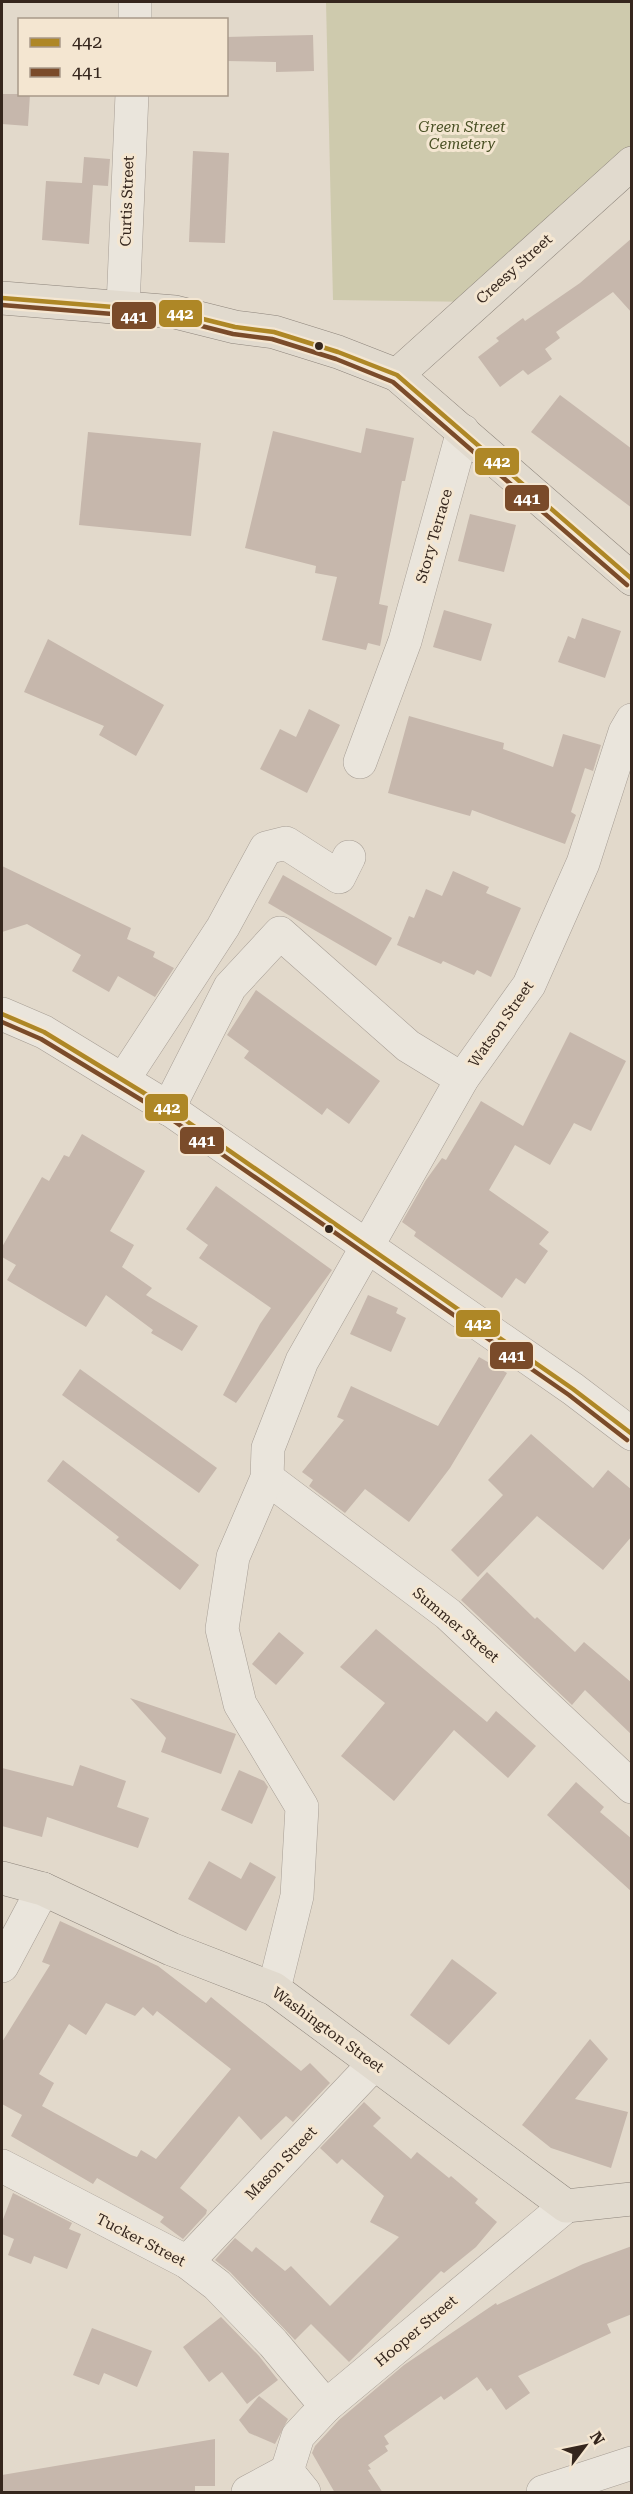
<svg xmlns="http://www.w3.org/2000/svg" width="633" height="2494" font-family="'Roboto Serif',serif">
	<style>
		.cemetery { fill: #cecaad }
		.building { fill: #c6b7ac; fill-rule: evenodd }
		.lines { fill: none; stroke-linecap: round; stroke-linejoin: round }
		.minor-casing { stroke: #a79e95; stroke-width: 34 }
		.major-casing { stroke: #8d847b; stroke-width: 34 }
		.minor { stroke: #eae5dc; stroke-width: 33 }
		.major { stroke: #e1dace; stroke-width: 33 }
		.bus-1-casing { stroke: #f4e6d1; stroke-width: 9 }
		.bus-2-casing { stroke: #f4e6d1; stroke-width: 9 }
		.bus-1 { stroke: #ae8726; stroke-width: 4.5 }
		.bus-2 { stroke: #7a4b2a; stroke-width: 4.5 }
		.bus-dot { fill: #35261d; stroke: #f4e6d1; stroke-width: 2 }
		.labels { text-anchor: middle; stroke-width: 6; stroke-linejoin: round; paint-order: stroke }
		.park-label { font-size: 15px; font-style: italic; fill: #4a5125; stroke: #f4e6d1 }
		.street-label { font-size: 15px; fill: #35261d; stroke: #f4e6d1 }
		.line-badge { stroke: #f4e6d1; stroke-width: 2 }
		.badge-label { font-size: 16px; text-anchor: middle; font-weight: bold; fill: #fff }
	</style>
	<rect width="100%" height="100%" fill="#e2d9cb"/>
	<polygon class="cemetery" points="326,2 631,2 631,162 479,302 333,300"/>
	<g class="building">
		<polygon points="313,35 314,71 276,72 276,62 226,61 226,37"/>
		<polygon points="2,94 30,94 28,126 2,124"/>
		<polygon points="193,151 229,153 225,243 189,242"/>
		<polygon points="84,157 110,159 108,186 93,185 89,244 42,240 46,181 82,183"/>
		<polygon points="632,238 632,313 613,292 556,332 560,338 545,349 552,359 528,375 523,370 500,387 478,357 499,341 496,338 523,318 525,321 580,283"/>
		<polygon points="560,395 632,449 632,508 531,432"/>
		<polygon points="366,428 414,438 405,481 402,481 379,604 388,606 380,646 368,643 366,650 322,640 337,577 315,573 316,566 245,548 273,431 361,453"/>
		<polygon points="88,432 201,443 191,536 79,525"/>
		<polygon points="470,514 516,525 504,572 458,561"/>
		<polygon points="444,610 492,624 481,661 433,647"/>
		<polygon points="582,618 621,631 605,678 558,662 568,636 575,639"/>
		<polygon points="48,639 164,705 136,756 99,735 104,726 24,692"/>
		<polygon points="309,709 340,725 307,793 260,769 280,729 296,737"/>
		<polygon points="409,716 504,743 503,749 553,767 563,734 601,745 593,771 585,768 571,812 576,815 565,844 472,810 470,816 388,793"/>
		<polygon points="2,866 131,928 127,939 155,952 153,957 174,968 155,997 118,976 109,992 72,971 81,955 27,924 2,932"/>
		<polygon points="453,871 489,887 486,893 521,908 491,977 477,970 474,975 443,961 441,964 397,945 409,916 414,918 426,889 442,896"/>
		<polygon points="283,875 392,938 376,966 268,903"/>
		<polygon points="256,990 380,1081 349,1124 327,1108 322,1115 244,1058 249,1051 227,1035"/>
		<polygon points="570,1032 626,1061 591,1131 574,1123 550,1165 515,1145 489,1190 549,1232 539,1244 548,1251 525,1284 516,1278 502,1298 414,1236 416,1232 402,1222 426,1180 442,1158 446,1160 481,1101 523,1126"/>
		<polygon points="82,1134 145,1171 110,1231 134,1245 122,1267 152,1288 146,1295 198,1326 182,1351 151,1333 153,1330 106,1295 86,1327 7,1280 16,1265 2,1257 2,1247 42,1177 49,1181 64,1155 69,1157"/>
		<polygon points="216,1186 332,1270 236,1403 223,1395 260,1324 271,1308 199,1258 208,1245 186,1229"/>
		<polygon points="368,1295 398,1308 396,1313 406,1318 391,1352 350,1334"/>
		<polygon points="479,1357 507,1373 450,1468 409,1522 365,1489 345,1513 309,1486 313,1480 302,1472 344,1420 337,1417 351,1386 438,1426"/>
		<polygon points="80,1369 217,1468 199,1493 62,1395"/>
		<polygon points="531,1434 593,1488 608,1470 632,1490 632,1536 603,1570 537,1516 478,1577 451,1550 503,1495 488,1480"/>
		<polygon points="63,1460 199,1565 180,1590 116,1540 119,1537 47,1481"/>
		<polygon points="487,1572 535,1619 537,1617 575,1652 584,1642 632,1683 632,1735 585,1690 572,1705 461,1600"/>
		<polygon points="376,1629 487,1722 496,1711 536,1746 508,1778 454,1730 394,1801 341,1756 385,1703 340,1667"/>
		<polygon points="279,1632 304,1653 276,1685 252,1664"/>
		<polygon points="130,1698 236,1734 221,1774 161,1752 166,1738"/>
		<polygon points="80,1765 126,1781 117,1807 149,1818 138,1848 47,1817 42,1837 2,1826 2,1768 73,1786"/>
		<polygon points="239,1770 264,1781 268,1787 252,1824 221,1810"/>
		<polygon points="576,1782 604,1807 600,1812 632,1839 632,1892 547,1815"/>
		<polygon points="209,1861 241,1879 250,1862 276,1877 246,1931 188,1899"/>
		<path d="M60 1921 158 1966 206 2003 211 1997 301 2071 310 2063 330 2083 293 2122 286 2116 261 2140 239 2116 180 2188 207 2210 206 2214 183 2239 160 2222 164 2217 97 2178 93 2184 11 2136 22 2115 2 2104V2042L50 1965 42 1962ZM106 2003 135 2016 143 2007 153 2016 157 2011 231 2069 156 2159 141 2150 137 2157 131 2155 42 2106 54 2083 39 2074 69 2024 86 2035Z"/>
		<polygon points="452,1959 497,1993 449,2045 410,2015"/>
		<polygon points="590,2039 608,2059 575,2099 628,2112 611,2168 551,2148 522,2125"/>
		<polygon points="364,2102 381,2118 373,2126 411,2159 417,2152 449,2178 451,2176 478,2199 475,2203 497,2222 476,2247 444,2273 441,2271 349,2362 311,2324 295,2340 230,2272 215,2260 235,2238 252,2252 256,2247 285,2271 291,2266 330,2306 399,2237 370,2222 384,2196 342,2159 337,2164 320,2148"/>
		<polygon points="13,2193 72,2223 69,2229 81,2234 67,2269 34,2256 31,2264 8,2255 14,2239 2,2234 2,2222"/>
		<polygon points="632,2246 632,2314 607,2324 611,2333 518,2376 530,2393 506,2410 491,2388 487,2391 477,2377 444,2400 441,2396 384,2436 389,2444 385,2446 388,2451 368,2465 371,2469 368,2470 383,2493 335,2493 312,2453 315,2446 339,2420 404,2365 496,2303 497,2305 583,2264"/>
		<polygon points="221,2317 259,2356 278,2380 247,2404 222,2372 209,2382 183,2347"/>
		<polygon points="92,2328 152,2351 137,2387 104,2373 99,2385 73,2375"/>
		<polygon points="259,2396 288,2419 275,2444 249,2433 239,2420"/>
		<polygon points="215,2439 215,2486 195,2486 195,2493 2,2493 2,2475"/>
	</g>
	<g class="lines">
		<defs>
			<g id="minor">
				<polyline points="135,20 135,2"/>
				<polyline points="123,307 132,94"/>
				<polyline points="360,762 405,641 463,431"/>
				<polyline points="2,1014 44,1032 162,1104 573,1389 632,1434"/>
				<polyline points="123,1080 223,927 266,848 286,843 339,877 349,857"/>
				<polyline points="168,1109 230,987 280,933 408,1046 462,1079"/>
				<polyline points="267,1478 448,1614 632,1787"/>
				<polyline points="2,1966 43,1889"/>
				<polyline points="274,1989 297,1896 302,1807 240,1704 222,1629 233,1557 267,1478 268,1448 302,1361 462,1079 529,985 583,863 625,732 632,720"/>
				<polyline points="2,2166 187,2262 217,2285 273,2343 326,2406"/>
				<polyline points="187,2262 374,2064"/>
				<polyline points="287,2471 298,2436 326,2406 566,2206"/>
				<polyline points="287,2471 304,2492"/>
				<polyline points="248,2492 287,2471"/>
				<polyline points="543,2492 632,2463"/>
			</g>
			<g id="major">
				<polyline points="2,298 175,312 235,327 274,332 338,352 397,375 632,579"/>
				<polyline points="397,375 632,163"/>
				<polyline points="2,1878 43,1889 171,1949 274,1989 566,2206 632,2199"/>
			</g>
		</defs>
		<use href="#minor" class="minor-casing"/>
		<use href="#major" class="major-casing"/>
		<use href="#minor" class="minor"/>
		<use href="#major" class="major"/>
		<defs>
			<g id="bus-1">
				<polyline points="2,298 175,312 235,327 274,332 338,352 397,375 632,579"/>
				<polyline points="2,1014 44,1032 162,1104 573,1389 632,1434"/>
			</g>
			<g id="bus-2">
				<polyline points="2,305 174,319 233,334 272,339 336,359 393,382 627,585"/>
				<polyline points="2,1022 41,1039 158,1110 569,1395 627,1440"/>
			</g>
		</defs>
		<use href="#bus-1" class="bus-1-casing"/>
		<use href="#bus-2" class="bus-2-casing"/>
		<use href="#bus-1" class="bus-1"/>
		<use href="#bus-2" class="bus-2"/>
	</g>
	<g class="bus-dot">
		<circle cx="319" cy="346" r="5"/>
		<circle cx="329" cy="1229" r="5"/>
	</g>
	<g class="labels">
		<g class="park-label">
			<text x="462" y="132">Green Street<tspan x="462" dy="17">Cemetery</tspan></text>
		</g>
		<g class="street-label">
			<text transform="translate(127 201) rotate(-88)" y="5">Curtis Street</text>
			<text transform="translate(514 269) rotate(-42)" y="5">Creesy Street</text>
			<text transform="translate(434 536) rotate(-74)" y="5">Story Terrace</text>
			<text transform="translate(501 1024) rotate(-55)" y="5">Watson Street</text>
			<text transform="translate(456 1625) rotate(40)" y="5">Summer Street</text>
			<text transform="translate(328 2030) rotate(36)" y="5">Washington Street</text>
			<text transform="translate(281 2163) rotate(-46)" y="5">Mason Street</text>
			<text transform="translate(141 2240) rotate(27)" y="5">Tucker Street</text>
			<text transform="translate(416 2331) rotate(-40)" y="5">Hooper Street</text>
		</g>
	</g>
	<g class="line-badge">
		<rect x="158" y="299" width="45" height="29" rx="6" fill="#ae8726"/>
		<rect x="111" y="301" width="46" height="29" rx="6" fill="#7a4b2a"/>
		<rect x="474" y="447" width="46" height="29" rx="6" fill="#ae8726"/>
		<rect x="504" y="484" width="46" height="28" rx="6" fill="#7a4b2a"/>
		<rect x="144" y="1093" width="45" height="29" rx="6" fill="#ae8726"/>
		<rect x="179" y="1126" width="46" height="29" rx="6" fill="#7a4b2a"/>
		<rect x="455" y="1309" width="46" height="29" rx="6" fill="#ae8726"/>
		<rect x="489" y="1341" width="45" height="29" rx="6" fill="#7a4b2a"/>
	</g>
	<g class="badge-label">
		<text x="180" y="319">442</text>
		<text x="134" y="322">441</text>
		<text x="497" y="467">442</text>
		<text x="527" y="504">441</text>
		<text x="167" y="1113">442</text>
		<text x="202" y="1146">441</text>
		<text x="478" y="1329">442</text>
		<text x="512" y="1361">441</text>
	</g>
	<rect width="633" height="2494" fill="none" stroke="#35261d" stroke-width="6"/>
	<rect x="18" y="18" width="210" height="78" fill="#f4e6d1" stroke="#a89989" stroke-width="1.5"/>
	<rect x="30" y="38" width="30" height="9" fill="#ae8726" stroke="#a89989" stroke-width="1.5"/>
	<text x="72" y="48" font-size="18" fill="#35261d">442</text>
	<rect x="30" y="68" width="30" height="9" fill="#7a4b2a" stroke="#a89989" stroke-width="1.5"/>
	<text x="72" y="78" font-size="18" fill="#35261d">441</text>
	<g transform="translate(585 2446) rotate(58)" stroke="#f4e6d1" stroke-width="4.5" paint-order="stroke">
	<path d="M0-4.5L10 22L0 15L-10 22Z" fill="#35261d"/>
	<text y="-9" font-size="16" font-weight="bold" text-anchor="middle" fill="#35261d">N</text>
	</g>
</svg>
